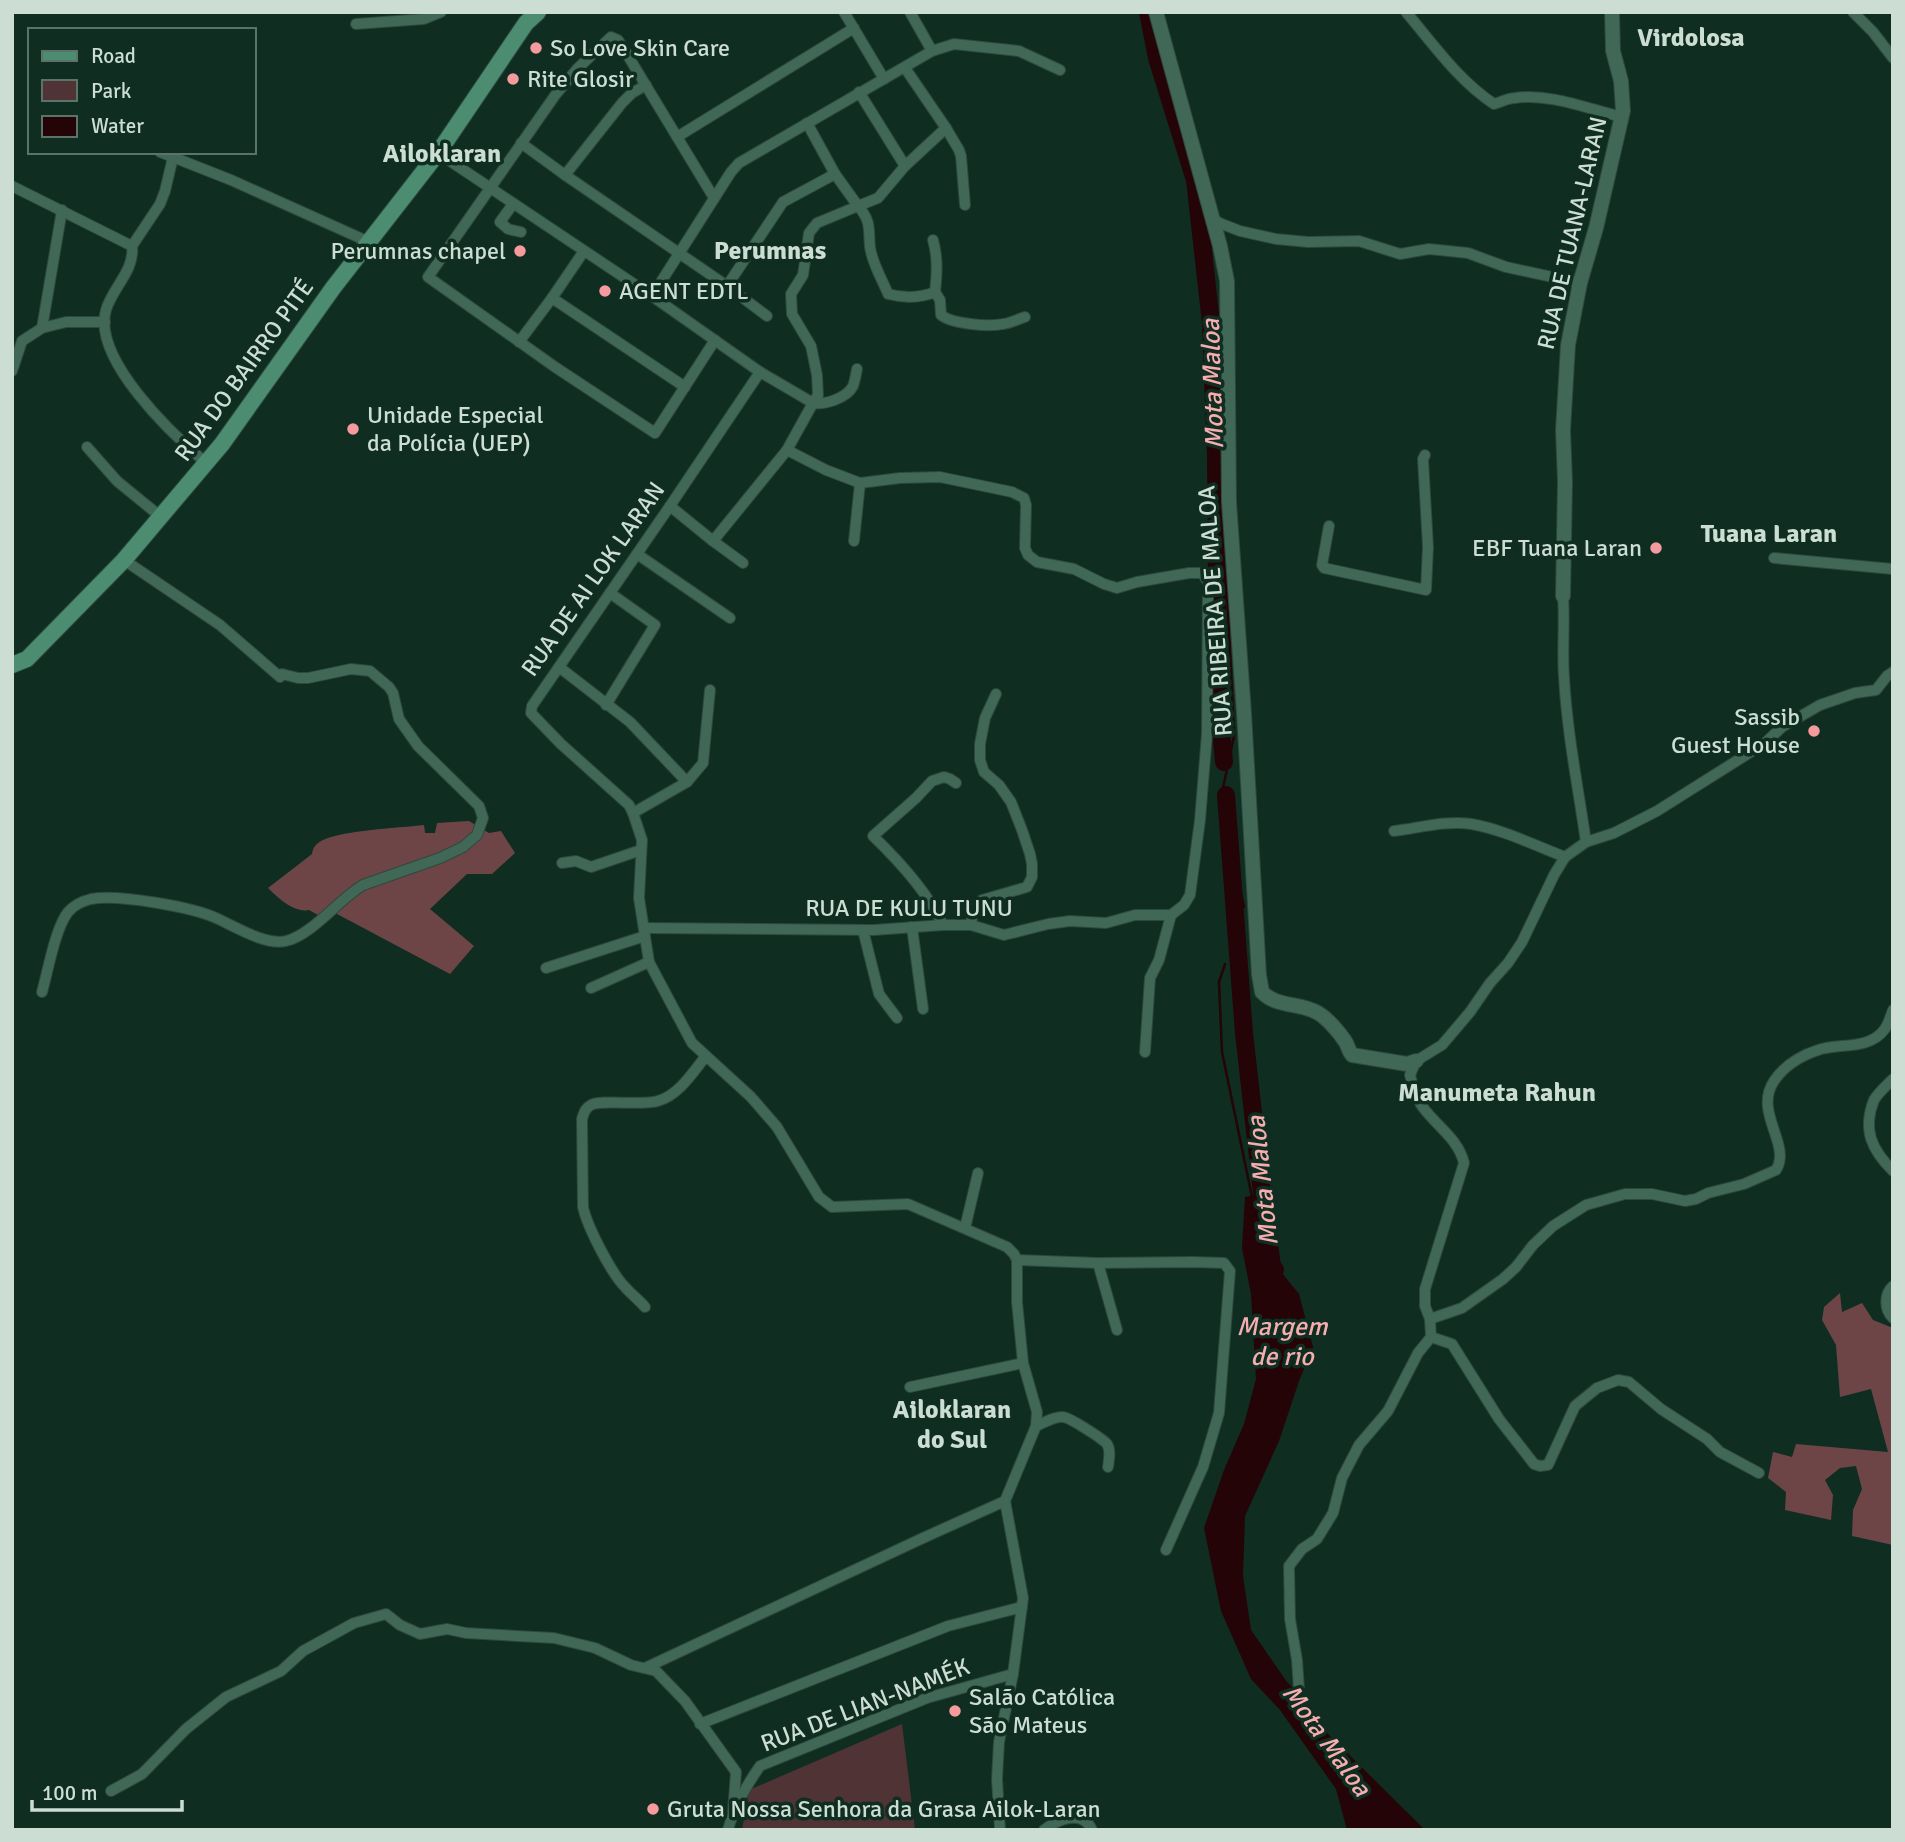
<svg xmlns="http://www.w3.org/2000/svg" width="1905" height="1842" font-family="Signika,sans-serif">
	<style>
		.green { fill: #503435 }
		.forest { fill: #6e4547 }
		.water { fill: #240407 }
		.lines { fill: none; stroke-linecap: round; stroke-linejoin: round }
		.stream { stroke: #240407; stroke-width: 2.5 }
		.river { stroke: #240407; stroke-width: 18 }
		.minor-casing { stroke: #2d493e; stroke-width: 12 }
		.tertiary-casing { stroke: #2d493e; stroke-width: 16 }
		.secondary-casing { stroke: #2d493e; stroke-width: 18 }
		.minor { stroke: #416756; stroke-width: 10 }
		.tertiary { stroke: #416756; stroke-width: 14 }
		.secondary { stroke: #4c8c70; stroke-width: 16 }
		.poi-dot { fill: #f59b9e; stroke: #0f2d21; stroke-width: 2.5 }
		.labels { text-anchor: middle; stroke-width: 7; stroke-linejoin: round; paint-order: stroke }
		.poi-label { font-size: 24px; fill: #ccddd4; stroke: #0f2d21; text-anchor: start }
		.street-label { font-size: 24px; fill: #ccddd4; stroke: #0f2d21 }
		.neighbourhood-label { font-size: 26px; font-weight: bold; fill: #ccddd4; stroke: #0f2d21 }
		.water-label { font-size: 26px; font-style: italic; fill: #f6adaf; stroke: #0f2d21 }
	</style>
	<rect width="100%" height="100%" fill="#0f2d21"/>
	<polygon class="green" points="902,1724 915,1830 742,1830 749,1790"/>
	<g class="forest">
		<path d="M469 821 489 833 501 831 515 853 492 874H467L430 909 474 946 450 974 337 914 318 915 309 910C294 913 278 898 268 888L312 854C313 849 313 848 317 844 332 830 401 828 424 825L425 833H435L437 823Z"/>
		<polygon points="1840,1293 1842,1312 1862,1303 1873,1320 1893,1328 1893,1545 1852,1536 1853,1510 1862,1489 1856,1466 1840,1468 1825,1480 1833,1495 1831,1520 1785,1510 1786,1492 1768,1478 1773,1452 1792,1457 1796,1444 1888,1452 1871,1389 1840,1397 1836,1345 1822,1320 1824,1307"/>
	</g>
	<polygon class="water" points="1256,1195 1273,1262 1299,1294 1313,1347 1299,1381 1279,1441 1245,1516 1243,1576 1251,1630 1287,1682 1303,1697 1318,1724 1425,1830 1347,1830 1336,1789 1280,1710 1251,1679 1221,1611 1204,1528 1224,1470 1244,1424 1256,1379 1251,1294 1242,1248 1245,1197"/>
	<g class="lines">
		<g class="stream">
			<polyline points="1210,235 1222,488"/>
			<polyline points="1223,821 1219,807 1234,736 1224,526"/>
			<polyline points="1241,894 1244,907"/>
			<polyline points="1225,964 1219,982 1222,1052 1252,1197"/>
		</g>
		<g class="river">
			<polyline points="1148,12 1157,58 1195,180 1211,323 1216,456 1218,697 1224,762"/>
			<polyline points="1226,795 1244,1033 1261,1184 1272,1266 1275,1270"/>
		</g>
		<defs>
			<g id="minor">
				<polyline points="844,12 884,79"/>
				<polyline points="910,12 932,51"/>
				<path d="M1406 12C1434 45 1458 80 1494 104 1501 102 1508 98 1515 98 1550 93 1588 109 1622 117"/>
				<polyline points="1853,12 1873,32 1893,58"/>
				<polyline points="356,24 424,19 441,12"/>
				<polyline points="859,92 905,166"/>
				<polyline points="946,128 959,150 961,156 965,205"/>
				<polyline points="677,137 854,28"/>
				<polyline points="521,143 565,175 727,286 783,202 835,174 807,123"/>
				<polyline points="160,152 231,180 369,242"/>
				<polyline points="438,153 652,296 760,372 813,403 787,450 713,541 670,506"/>
				<polyline points="835,174 858,206 878,198 905,166 946,128 905,68"/>
				<polyline points="565,175 622,103 632,93 646,85"/>
				<path d="M12 186 132 246C135 271 112 288 106 310 92 359 172 434 206 463"/>
				<polyline points="714,198 622,46 618,40 611,37 578,68 556,94 428,277 555,367 655,433 715,340"/>
				<polyline points="513,204 500,222 508,229 521,232"/>
				<polyline points="1212,219 1222,224 1240,231 1276,239 1308,242 1359,241 1400,254 1429,249 1468,253 1506,267 1580,283"/>
				<polyline points="132,246 160,204 165,191 173,157"/>
				<polyline points="727,286 767,316"/>
				<path d="M935 292 940 300 941 315C952 324 989 327 1003 324 1011 323 1018 319 1025 317"/>
				<polyline points="652,296 731,172 739,163 932,51 954,44 1019,51 1060,70"/>
				<polyline points="552,298 685,387"/>
				<polyline points="42,328 62,210"/>
				<polyline points="519,342 552,298 584,251"/>
				<polyline points="12,371 22,341 42,328 66,322 105,322"/>
				<polyline points="760,372 670,506 532,706 531,713 561,744 629,805 633,813 642,840 639,898 649,962 692,1043 751,1097 777,1127 819,1197 832,1207 908,1204 1007,1247 1014,1254 1017,1260 1017,1302 1023,1363 1037,1412 1036,1426 1005,1501"/>
				<path d="M813 403 818 395 817 375 811 346 792 314 791 294 803 275 809 233 817 223 858 206C872 222 868 229 870 247 872 263 882 279 888 294 903 298 920 298 935 292 937 274 938 258 933 240"/>
				<path d="M813 403C825 405 847 398 853 386 855 381 856 374 857 369"/>
				<polyline points="87,447 117,481 161,517"/>
				<polyline points="1329,526 1322,565 1324,568 1426,590 1428,547 1423,459 1425,455"/>
				<polyline points="713,541 743,563"/>
				<polyline points="854,541 860,483"/>
				<polyline points="637,554 730,618"/>
				<polyline points="1774,558 1893,569"/>
				<path d="M1563 596C1565 623 1562 650 1564 677 1567 732 1578 787 1586 842"/>
				<polyline points="559,667 630,722 687,782 633,813"/>
				<polyline points="606,705 655,625 610,593"/>
				<polyline points="687,782 703,763 710,690"/>
				<path d="M1394 831C1419 828 1447 820 1471 824 1502 829 1536 846 1565 857"/>
				<polyline points="562,863 576,861 591,867 641,850"/>
				<path d="M943 925C928 893 898 860 873 836L916 798 932 781 944 777 950 779 956 783"/>
				<polyline points="971,925 973,909 982,900 1027,887 1032,877 1032,864 1030,854 1022,830 1011,802 999,785 984,772 980,760 980,744 985,718 996,694"/>
				<polyline points="912,927 923,1009"/>
				<polyline points="644,928 874,930 943,925 971,925 1004,935 1048,924 1070,921 1106,923 1135,915 1171,915 1184,905 1190,895 1200,820 1207,734 1208,582 1202,573 1189,573 1137,582 1117,588 1104,584 1074,569 1037,562 1028,555 1025,548 1026,505 1024,498 1012,492 940,477 900,478 860,483 826,470 787,450"/>
				<polyline points="863,930 879,994 897,1018"/>
				<polyline points="546,968 645,936"/>
				<polyline points="591,988 649,962"/>
				<path d="M42 992C48 971 55 929 68 912 74 905 83 901 91 899 118 894 192 907 216 918 234 926 266 946 286 941 312 935 339 899 363 885L440 858 463 847 477 835 483 818 479 806 418 746 399 719 393 693 389 687 370 671 351 669 308 678H298L282 674 280 677 220 625 124 560"/>
				<polyline points="1145,1052 1150,978 1159,960 1171,915"/>
				<path d="M1893 1079C1887 1085 1878 1093 1874 1100 1862 1130 1872 1150 1893 1171"/>
				<polyline points="965,1228 978,1173"/>
				<polyline points="1017,1260 1098,1263 1193,1262 1224,1263 1230,1271 1219,1413 1203,1467 1166,1550"/>
				<polyline points="1098,1263 1117,1330"/>
				<path d="M1893 1286C1884 1294 1884 1310 1893 1318"/>
				<path d="M645 1307C639 1300 631 1294 625 1287 611 1273 587 1226 583 1207L582 1119C584 1113 585 1108 591 1105 601 1099 641 1106 658 1101 679 1095 693 1072 706 1056"/>
				<path d="M1430 1319 1462 1308 1503 1279 1516 1267 1533 1245 1553 1226 1586 1205 1625 1194H1652L1685 1201 1696 1199 1708 1193 1744 1184 1776 1170C1792 1145 1753 1112 1774 1081 1784 1066 1800 1056 1818 1050 1839 1043 1869 1050 1884 1030 1889 1024 1890 1017 1893 1010"/>
				<polyline points="1431,1337 1452,1344 1499,1419 1534,1464 1540,1466 1548,1465 1575,1406 1597,1388 1618,1380 1629,1382 1661,1409 1707,1439 1720,1452 1759,1473"/>
				<polyline points="910,1387 1023,1363"/>
				<path d="M1036 1426C1044 1423 1054 1416 1063 1417 1069 1417 1103 1439 1107 1444 1111 1450 1109 1460 1108 1467"/>
				<polyline points="645,1668 923,1538 1005,1501"/>
				<path d="M1299 1690 1297 1660 1290 1619 1289 1566 1302 1549 1317 1539 1333 1513 1342 1478 1359 1445 1388 1411 1418 1353 1431 1337 1430 1319 1425 1306V1289L1464 1163C1458 1138 1436 1126 1422 1106 1415 1097 1413 1086 1410 1075L1416 1061 1442 1045 1470 1012 1490 983 1508 963 1522 942 1554 875 1565 857 1586 842 1614 833 1657 811 1765 743 1782 727 1820 705 1855 693 1876 690 1887 676 1893 672"/>
				<polyline points="700,1724 948,1626 1022,1607"/>
				<polyline points="111,1791 142,1774 186,1729 226,1697 281,1671 303,1651 354,1623 386,1614 400,1625 420,1634 447,1629 466,1633 554,1638 595,1648 631,1665 656,1671 685,1701 736,1772 733,1812"/>
				<path d="M728 1830C734 1806 746 1786 760 1766L927 1698 1013 1674"/>
				<polyline points="1000,1830 997,1779 999,1742 1013,1674 1023,1598 1005,1501"/>
				<path d="M1044 1830C1058 1819 1083 1809 1092 1830"/>
			</g>
			<g id="tertiary">
				<path d="M1156 12 1220 246 1227 281 1229 502 1244 713 1259 975 1262 992C1277 1008 1300 1002 1318 1013 1327 1018 1339 1032 1345 1041 1348 1045 1348 1050 1352 1055L1407 1064 1416 1061"/>
				<polyline points="1563,596 1565,482 1563,430 1568,345 1580,283 1596,228 1623,111 1621,81 1613,51 1612,12"/>
			</g>
			<polyline id="secondary" points="12,665 27,659 124,560 222,444 333,288 438,153 526,23 538,12"/>
		</defs>
		<use href="#minor" class="minor-casing"/>
		<use href="#tertiary" class="tertiary-casing"/>
		<use href="#secondary" class="secondary-casing"/>
		<use href="#minor" class="minor"/>
		<use href="#tertiary" class="tertiary"/>
		<use href="#secondary" class="secondary"/>
	</g>
	<g class="poi-dot">
		<circle cx="536" cy="48" r="7"/>
		<circle cx="513" cy="79" r="7"/>
		<circle cx="520" cy="251" r="7"/>
		<circle cx="605" cy="291" r="7"/>
		<circle cx="353" cy="429" r="7"/>
		<circle cx="1656" cy="548" r="7"/>
		<circle cx="1814" cy="731" r="7"/>
		<circle cx="955" cy="1711" r="7"/>
		<circle cx="653" cy="1809" r="7"/>
	</g>
	<g class="labels">
		<g class="poi-label">
			<text x="550" y="56">So Love Skin Care</text>
			<text x="527" y="87">Rite Glosir</text>
			<text x="506" y="259" text-anchor="end">Perumnas chapel</text>
			<text x="619" y="299">AGENT EDTL</text>
			<text x="367" y="423">Unidade Especial<tspan x="367" dy="28">da Polícia (UEP)</tspan></text>
			<text x="1642" y="556" text-anchor="end">EBF Tuana Laran</text>
			<text x="1800" y="725" text-anchor="end">Sassib<tspan x="1800" dy="28">Guest House</tspan></text>
			<text x="969" y="1705">Salão Católica<tspan x="969" dy="28">São Mateus</tspan></text>
			<text x="667" y="1817">Gruta Nossa Senhora da Grasa Ailok-Laran</text>
		</g>
		<g class="street-label">
			<text transform="translate(1572 233) rotate(-77)" y="8">RUA DE TUANA-LARAN</text>
			<text transform="translate(244 370) rotate(-54)" y="8">RUA DO BAIRRO PITÉ</text>
			<text transform="translate(593 579) rotate(-55)" y="8">RUA DE AI LOK LARAN</text>
			<text transform="translate(1215 611) rotate(-94)" y="8">RUA RIBEIRA DE MALOA</text>
			<text x="909" y="916">RUA DE KULU TUNU</text>
			<text transform="translate(865 1705) rotate(-21)" y="8">RUA DE LIAN-NAMÉK</text>
		</g>
		<g class="neighbourhood-label">
			<text x="1691" y="46">Virdolosa</text>
			<text x="442" y="162">Ailoklaran</text>
			<text x="770" y="259">Perumnas</text>
			<text x="1769" y="542">Tuana Laran</text>
			<text x="1497" y="1101">Manumeta Rahun</text>
			<text x="952" y="1418">Ailoklaran<tspan x="952" dy="30">do Sul</tspan></text>
		</g>
		<g class="water-label">
			<text transform="translate(1212 384) rotate(-92)" y="9">Mota Maloa</text>
			<text transform="translate(1262 1181) rotate(-96)" y="9">Mota Maloa</text>
			<text x="1282" y="1335">Margem<tspan x="1282" dy="30">de rio</tspan></text>
			<text transform="translate(1327 1740) rotate(54)" y="9">Mota Maloa</text>
		</g>
	</g>
	<rect width="1905" height="1842" fill="none" stroke="#ccddd4" stroke-width="28"/>
	<rect x="28" y="28" width="228" height="126" fill="#0f2d21" stroke="#5b7369" stroke-width="2"/>
	<rect x="42" y="51" width="35" height="10" fill="#4c8c70" stroke="#5b7369" stroke-width="2"/>
	<text x="91" y="63" font-size="21" fill="#ccddd4">Road</text>
	<rect x="42" y="80" width="35" height="21" fill="#503435" stroke="#5b7369" stroke-width="2"/>
	<text x="91" y="98" font-size="21" fill="#ccddd4">Park</text>
	<rect x="42" y="116" width="35" height="21" fill="#240407" stroke="#5b7369" stroke-width="2"/>
	<text x="91" y="133" font-size="21" fill="#ccddd4">Water</text>
	<path d="M32 1800v10h150v-10" fill="none" stroke="#ccddd4" stroke-width="3.5"/>
	<text x="42" y="1800" font-size="21" fill="#ccddd4" stroke="#0f2d21" stroke-width="5" paint-order="stroke">100 m</text>
</svg>
